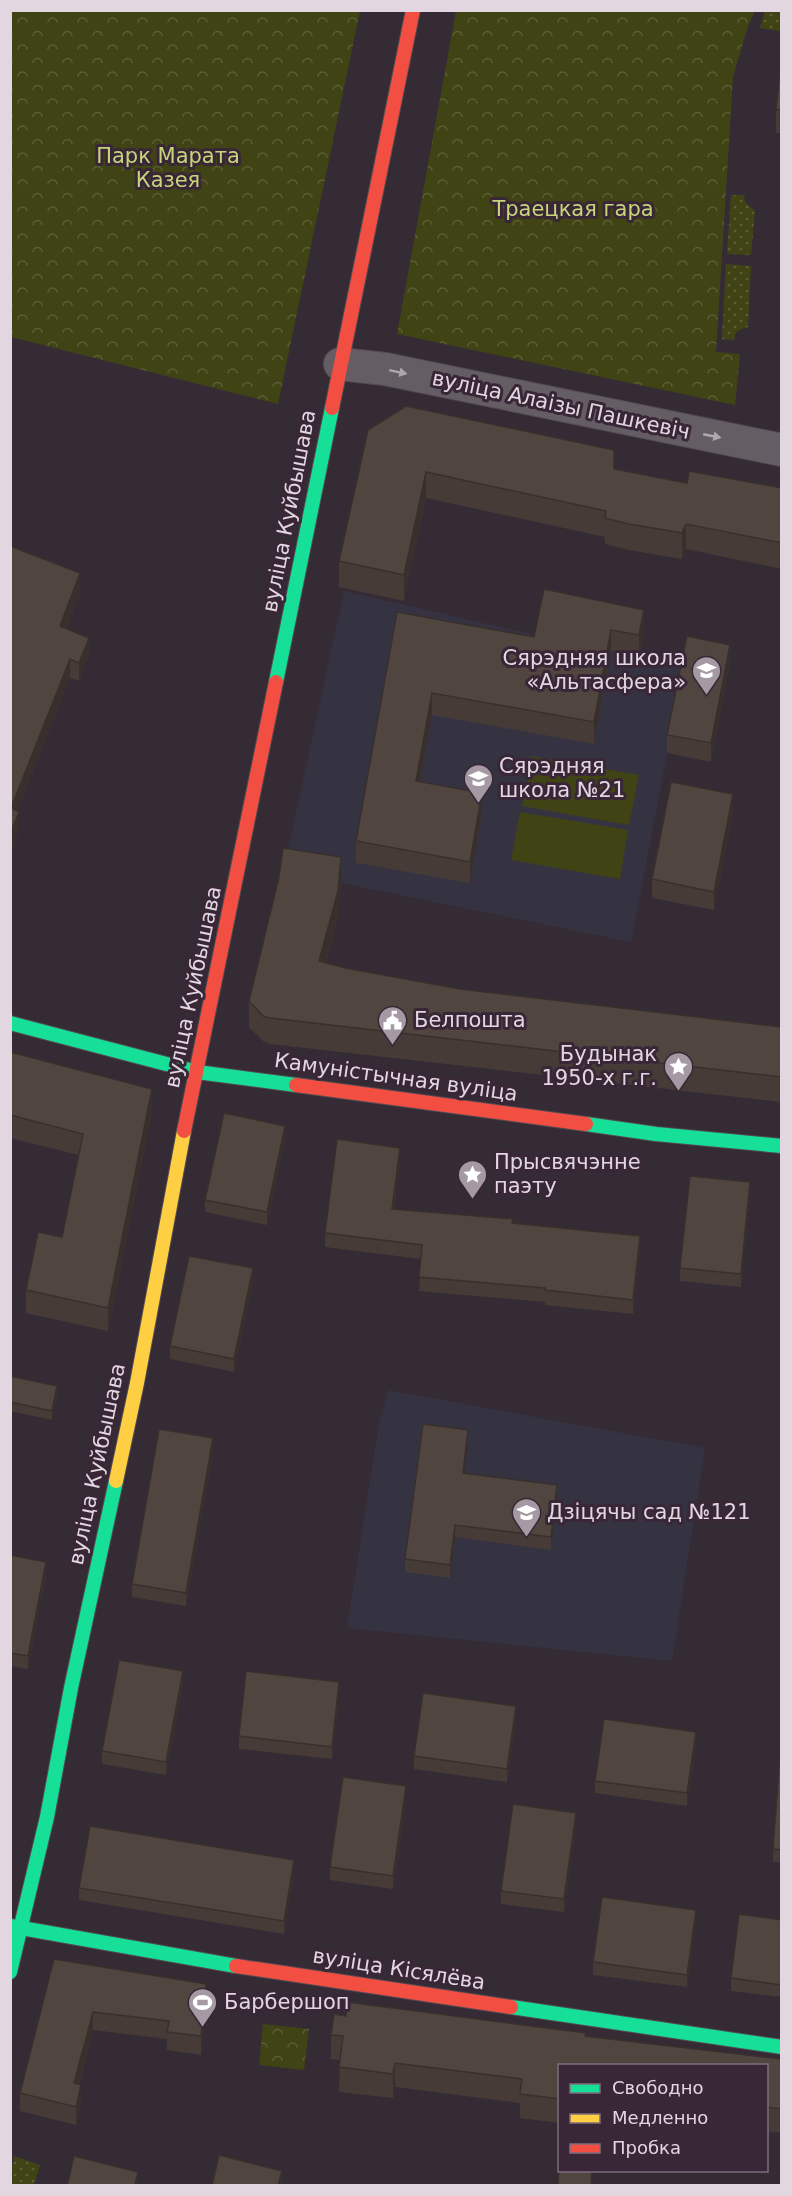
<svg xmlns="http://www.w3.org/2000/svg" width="792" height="2196" font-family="'DejaVu Sans',sans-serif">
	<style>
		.education { fill: #353242 }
		.grass { fill: url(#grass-dots) }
		.park { fill: url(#park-crowns) }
		.pitch { fill: #404414 }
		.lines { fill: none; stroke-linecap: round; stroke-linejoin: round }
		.street-casing { stroke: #534a52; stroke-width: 34 }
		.fast-casing { stroke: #534a52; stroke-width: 16 }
		.slow-casing { stroke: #534a52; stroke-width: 16 }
		.jam-casing { stroke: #534a52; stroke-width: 16 }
		.street { stroke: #655d64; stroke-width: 32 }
		.fast { stroke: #16e098; stroke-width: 14 }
		.slow { stroke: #ffcf43; stroke-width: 14 }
		.jam { stroke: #f24e42; stroke-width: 14 }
		.wall { fill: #463b37 }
		.shaded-wall { fill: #39302d }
		.building { fill: #514540; stroke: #39302d; stroke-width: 1.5 }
		.oneway { fill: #b0a6ae }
		.labels { text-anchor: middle; stroke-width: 6; stroke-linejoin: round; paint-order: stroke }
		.park-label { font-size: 21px; fill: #c6d47a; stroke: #392737 }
		.street-label { font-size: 21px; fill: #e2d6e0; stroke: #392737 }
		.poi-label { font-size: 21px; fill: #e2d6e0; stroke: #392737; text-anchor: start }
	</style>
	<defs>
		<pattern id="grass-dots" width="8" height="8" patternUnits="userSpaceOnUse" patternTransform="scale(1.5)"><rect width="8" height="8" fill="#404414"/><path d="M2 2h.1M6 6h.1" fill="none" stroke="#5b5e36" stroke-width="1.8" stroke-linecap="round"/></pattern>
		<pattern id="park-crowns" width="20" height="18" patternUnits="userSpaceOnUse" patternTransform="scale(1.5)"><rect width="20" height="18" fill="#404414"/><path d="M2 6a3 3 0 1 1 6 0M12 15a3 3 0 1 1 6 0" fill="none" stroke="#5b5e36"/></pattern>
	</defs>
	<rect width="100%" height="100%" fill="#352b34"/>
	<g class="education">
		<polygon points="344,591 539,636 684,666 631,942 341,883 283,873"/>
		<polygon points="388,1390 705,1448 672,1661 347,1628 378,1429"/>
	</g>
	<g class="grass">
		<polygon points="765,11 781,11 781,31 760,28"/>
		<polygon points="731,195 744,195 745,202 755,211 751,255 727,254"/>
		<path d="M726 264 751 266 748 327C739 330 735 330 734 340L722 339Z"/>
		<polygon points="14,2156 40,2165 34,2185 11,2185 11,2171"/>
	</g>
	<g class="park">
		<polygon points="10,11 360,11 278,404 11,337"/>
		<polygon points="456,11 755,11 748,26 733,77 716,352 740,354 735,405 397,334"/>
		<polygon points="263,2024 309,2029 304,2070 259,2065"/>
	</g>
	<g class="pitch">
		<polygon points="531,756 639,775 629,825 522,806"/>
		<polygon points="520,812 628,830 620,879 511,860"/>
	</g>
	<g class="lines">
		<defs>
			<polyline id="street" points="340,364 385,369 782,450"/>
			<g id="fast">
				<polyline points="276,682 332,408"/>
				<polyline points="10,1023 197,1072 296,1085"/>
				<polyline points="586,1124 656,1134 782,1146"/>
				<polyline points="10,1926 236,1966"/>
				<polyline points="10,1972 47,1817 71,1688 116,1481"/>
				<polyline points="511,2007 782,2047"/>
			</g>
			<polyline id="slow" points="116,1481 137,1383 184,1131"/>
			<g id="jam">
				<polyline points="332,408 413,10"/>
				<polyline points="296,1085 586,1124"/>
				<polyline points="184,1131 276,682"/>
				<polyline points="236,1966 511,2007"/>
			</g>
		</defs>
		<use href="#street" class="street-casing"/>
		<use href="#fast" class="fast-casing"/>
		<use href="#slow" class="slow-casing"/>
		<use href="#jam" class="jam-casing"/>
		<use href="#street" class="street"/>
		<use href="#fast" class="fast"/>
		<use href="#slow" class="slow"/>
		<use href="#jam" class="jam"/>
	</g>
	<g class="wall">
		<polygon points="781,63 782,133 776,133 776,110"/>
		<polygon points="368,430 614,469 687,483 782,488 782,569 686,549 682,559 629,550 605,544 605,537 426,498 404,601 339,587 339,561"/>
		<polygon points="10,546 80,592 66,629 89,656 79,681 70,678 17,811 19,830 10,853"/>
		<polygon points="544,589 644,632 639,657 611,651 594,744 432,715 420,782 482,815 470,883 356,863 356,841 397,612 534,637"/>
		<polygon points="730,663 711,762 667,753 667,735"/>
		<polygon points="733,813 714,910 652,898 652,879"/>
		<polygon points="341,883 338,917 326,963 345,968 460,989 782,1027 782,1102 270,1044 263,1041 249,1027 249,1001"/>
		<polygon points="10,1052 152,1112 108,1331 26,1313 26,1290 62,1237 79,1155 10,1138"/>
		<polygon points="285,1139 267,1225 205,1212 205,1200"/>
		<polygon points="400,1162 394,1209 513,1223 640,1251 633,1314 545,1305 545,1302 419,1291 421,1259 325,1247 325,1233"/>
		<polygon points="750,1195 741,1287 680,1281 680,1268"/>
		<polygon points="253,1281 234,1372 170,1359 170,1346"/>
		<polygon points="10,1376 57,1395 52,1420 10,1411"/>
		<polygon points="468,1443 464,1473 557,1498 551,1550 455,1537 450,1578 405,1572 405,1559"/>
		<polygon points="213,1451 186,1606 132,1597 132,1584"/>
		<polygon points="10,1555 46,1574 28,1669 10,1666"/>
		<polygon points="183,1684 166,1775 102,1764 102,1751"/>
		<polygon points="339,1694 332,1759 239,1749 239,1736"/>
		<polygon points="516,1719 507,1782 414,1769 414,1756"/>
		<polygon points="696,1744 687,1806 595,1793 595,1781"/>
		<polygon points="782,1755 782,1862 773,1862 773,1849"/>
		<polygon points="406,1799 393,1889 330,1880 330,1867"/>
		<polygon points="576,1825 564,1912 501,1904 501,1891"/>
		<polygon points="294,1873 284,1934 79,1900 79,1888"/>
		<polygon points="782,1920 782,1997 731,1991 731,1978"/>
		<polygon points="696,1922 687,1987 593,1975 593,1962"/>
		<polygon points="54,1959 206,2002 201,2055 167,2050 167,2039 93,2030 79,2085 81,2104 76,2125 20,2111 20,2093"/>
		<polygon points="331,2035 586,2036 782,2059 782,2133 766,2131 766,2066 560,2066 560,2123 520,2118 520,2103 395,2087 393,2098 339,2092 340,2060 331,2059"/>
	</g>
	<g class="shaded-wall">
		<polygon points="426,472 426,498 404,601 404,575"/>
		<polygon points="686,524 686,549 682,559 682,533"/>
		<polygon points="80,573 80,592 60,644 60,626"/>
		<polygon points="644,610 644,632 639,657 639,635"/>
		<polygon points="611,630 611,651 594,744 594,722"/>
		<polygon points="89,638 89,656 79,681 79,663"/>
		<polygon points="730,645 730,663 711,762 711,743"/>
		<polygon points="70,659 70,678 11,826 11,808"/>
		<polygon points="432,693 432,715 416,803 416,781"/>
		<polygon points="482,793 482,815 470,883 470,862"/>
		<polygon points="733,794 733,813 714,910 714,892"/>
		<polygon points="19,812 19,830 10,853 10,834"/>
		<polygon points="341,857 341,883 338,917 319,987 319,961"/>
		<polygon points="152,1089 152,1112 108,1331 108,1308"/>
		<polygon points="285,1126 285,1139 267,1225 267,1212"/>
		<polygon points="400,1148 400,1162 392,1223 392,1209"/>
		<polygon points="750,1182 750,1195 741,1287 741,1274"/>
		<polygon points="640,1236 640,1251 633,1314 633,1300"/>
		<polygon points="253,1268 253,1281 234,1372 234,1359"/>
		<polygon points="57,1386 57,1395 52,1420 52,1411"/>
		<polygon points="468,1430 468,1443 463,1486 463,1473"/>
		<polygon points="213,1438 213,1451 186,1606 186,1593"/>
		<polygon points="557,1485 557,1498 551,1550 551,1537"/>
		<polygon points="455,1525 455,1537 450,1578 450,1565"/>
		<polygon points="46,1562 46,1574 28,1669 28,1656"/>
		<polygon points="183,1671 183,1684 166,1775 166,1762"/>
		<polygon points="339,1682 339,1694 332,1759 332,1747"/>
		<polygon points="516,1706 516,1719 507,1782 507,1769"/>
		<polygon points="12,1726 12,1742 10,1751 10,1735"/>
		<polygon points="696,1732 696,1744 687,1806 687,1793"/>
		<polygon points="406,1786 406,1799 393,1889 393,1876"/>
		<polygon points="576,1813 576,1825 564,1912 564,1899"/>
		<polygon points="294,1860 294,1873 284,1934 284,1921"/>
		<polygon points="696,1910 696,1922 687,1987 687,1975"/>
		<polygon points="206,1984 206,2002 201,2055 201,2036"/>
		<polygon points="93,2012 93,2030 74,2101 74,2083"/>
		<polygon points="395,2063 395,2087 393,2098 393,2074"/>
		<polygon points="81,2085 81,2104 76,2125 76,2107"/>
		<polygon points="282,2171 282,2186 278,2186"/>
		<polygon points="138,2172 138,2186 135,2186"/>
	</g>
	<g class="building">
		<polygon points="781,63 782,63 782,110 776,110"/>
		<polygon points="406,406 614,450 614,469 687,483 689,471 782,488 782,543 686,524 682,533 629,524 605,518 606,511 426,472 404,575 339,561 368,430"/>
		<polygon points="10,546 80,573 60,626 89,638 79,663 70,659 11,808 19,812 10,834"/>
		<polygon points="544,589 644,610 639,635 611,630 594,722 432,693 416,781 482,793 470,862 356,841 397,612 534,637"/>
		<polygon points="687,636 730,645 711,743 667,735"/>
		<polygon points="671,782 733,794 714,892 652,879"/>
		<polygon points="283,848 341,857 338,891 319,961 345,968 460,989 782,1027 782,1077 270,1018 263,1016 249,1001 279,877"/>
		<polygon points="10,1052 152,1089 108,1308 26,1290 38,1232 62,1237 83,1134 10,1115"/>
		<polygon points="224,1113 285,1126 267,1212 205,1200"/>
		<polygon points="337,1139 400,1148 392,1209 513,1219 512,1223 640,1236 633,1300 545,1290 545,1288 419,1277 422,1245 325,1233"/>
		<polygon points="690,1176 750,1182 741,1274 680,1268"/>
		<polygon points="189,1256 253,1268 234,1359 170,1346"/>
		<polygon points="10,1376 57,1386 52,1411 10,1402"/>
		<polygon points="423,1424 468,1430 463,1473 557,1485 551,1537 455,1525 450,1565 405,1559"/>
		<polygon points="159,1429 213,1438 186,1593 132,1584"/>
		<polygon points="10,1555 46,1562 28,1656 10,1653"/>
		<polygon points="119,1660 183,1671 166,1762 102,1751"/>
		<polygon points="246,1671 339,1682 332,1747 239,1736"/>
		<polygon points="423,1693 516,1706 507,1769 414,1756"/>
		<polygon points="604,1719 696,1732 687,1793 595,1781"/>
		<polygon points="780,1755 782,1755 782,1850 773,1849"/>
		<polygon points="343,1777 406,1786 393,1876 330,1867"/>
		<polygon points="513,1804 576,1813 564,1899 501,1891"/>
		<polygon points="90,1826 294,1860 284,1921 79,1888"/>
		<polygon points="602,1897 696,1910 687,1975 593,1962"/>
		<polygon points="739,1914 782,1920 782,1985 731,1978"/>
		<polygon points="54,1959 206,1984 201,2036 167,2032 169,2021 93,2012 74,2083 81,2085 76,2107 20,2093"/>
		<polygon points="347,2002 586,2033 585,2036 782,2059 782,2109 766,2107 766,2066 560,2066 560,2099 520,2094 522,2079 395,2063 393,2074 339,2067 343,2036 331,2035 334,2014 346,2016"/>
		<polygon points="219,2155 282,2171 278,2186 212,2186"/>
		<polygon points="74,2156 138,2172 135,2184 142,2186 67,2186"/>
		<polygon points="559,2164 560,2170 592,2170 591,2186 558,2186"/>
	</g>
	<defs><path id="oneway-solid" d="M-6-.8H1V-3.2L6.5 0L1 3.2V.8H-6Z" transform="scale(1.5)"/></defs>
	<g class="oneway">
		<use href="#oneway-solid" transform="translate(398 372) rotate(12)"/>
		<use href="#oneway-solid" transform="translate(712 436) rotate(11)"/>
	</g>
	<defs>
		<symbol id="school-pin" viewBox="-11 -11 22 30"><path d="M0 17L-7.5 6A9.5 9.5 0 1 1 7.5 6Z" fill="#a59aa4" stroke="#392737"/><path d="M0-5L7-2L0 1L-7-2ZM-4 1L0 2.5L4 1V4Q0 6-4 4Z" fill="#fff"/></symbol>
		<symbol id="civic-pin" viewBox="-11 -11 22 30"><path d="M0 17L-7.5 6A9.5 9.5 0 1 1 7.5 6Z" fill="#a59aa4" stroke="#392737"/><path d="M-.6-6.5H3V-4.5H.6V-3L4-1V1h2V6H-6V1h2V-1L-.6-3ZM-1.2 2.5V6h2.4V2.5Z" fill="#fff"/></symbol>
		<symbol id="sight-pin" viewBox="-11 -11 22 30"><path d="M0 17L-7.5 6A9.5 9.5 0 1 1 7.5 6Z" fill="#a59aa4" stroke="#392737"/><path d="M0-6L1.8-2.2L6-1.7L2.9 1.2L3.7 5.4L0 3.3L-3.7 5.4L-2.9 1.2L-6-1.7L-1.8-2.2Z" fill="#fff"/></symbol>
		<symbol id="stadium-pin" viewBox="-11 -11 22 30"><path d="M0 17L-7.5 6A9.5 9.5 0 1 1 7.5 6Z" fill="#a59aa4" stroke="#392737"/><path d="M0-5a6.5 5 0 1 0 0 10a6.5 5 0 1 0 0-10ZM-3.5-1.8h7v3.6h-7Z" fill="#fff"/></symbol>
	</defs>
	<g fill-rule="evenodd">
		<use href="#school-pin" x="690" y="654" width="33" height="45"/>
		<use href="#school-pin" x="462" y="762" width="33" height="45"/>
		<use href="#civic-pin" x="376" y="1004" width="33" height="45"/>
		<use href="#sight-pin" x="662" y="1050" width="33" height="45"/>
		<use href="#sight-pin" x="456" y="1158" width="33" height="45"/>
		<use href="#school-pin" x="510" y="1496" width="33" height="45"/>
		<use href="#stadium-pin" x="186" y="1986" width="33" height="45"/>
	</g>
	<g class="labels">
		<g class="park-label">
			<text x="168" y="163">Парк Марата<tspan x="168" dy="24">Казея</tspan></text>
			<text x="573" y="216">Траецкая гара</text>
		</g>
		<g class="street-label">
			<text transform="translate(561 405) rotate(12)" y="7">вуліца Алаізы Пашкевіч</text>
			<text transform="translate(289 511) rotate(-79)" y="7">вуліца Куйбышава</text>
			<text transform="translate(193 987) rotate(-78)" y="7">вуліца Куйбышава</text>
			<text transform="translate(396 1077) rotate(8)" y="7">Камуністычная вуліца</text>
			<text transform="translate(97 1464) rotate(-78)" y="7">вуліца Куйбышава</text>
			<text transform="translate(399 1969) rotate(9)" y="7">вуліца Кісялёва</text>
		</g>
		<g class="poi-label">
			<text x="686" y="665" text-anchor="end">Сярэдняя школа<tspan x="686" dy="24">«Альтасфера»</tspan></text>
			<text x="499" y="773">Сярэдняя<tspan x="499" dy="24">школа №21</tspan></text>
			<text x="414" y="1027">Белпошта</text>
			<text x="657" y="1061" text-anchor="end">Будынак<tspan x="657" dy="24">1950-х г.г.</tspan></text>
			<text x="494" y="1169">Прысвячэнне<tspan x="494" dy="24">паэту</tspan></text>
			<text x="547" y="1519">Дзіцячы сад №121</text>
			<text x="224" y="2009">Барбершоп</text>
		</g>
	</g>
	<rect width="792" height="2196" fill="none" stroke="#e2d6e0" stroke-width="24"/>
	<rect x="558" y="2064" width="210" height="108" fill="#392737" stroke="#7d6d7b" stroke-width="1.5"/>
	<rect x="570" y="2084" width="30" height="9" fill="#16e098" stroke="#7d6d7b" stroke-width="1.5"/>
	<text x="612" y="2094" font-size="18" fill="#e2d6e0">Свободно</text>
	<rect x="570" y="2114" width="30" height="9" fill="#ffcf43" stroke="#7d6d7b" stroke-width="1.5"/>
	<text x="612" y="2124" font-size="18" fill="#e2d6e0">Медленно</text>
	<rect x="570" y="2144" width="30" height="9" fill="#f24e42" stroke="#7d6d7b" stroke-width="1.5"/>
	<text x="612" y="2154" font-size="18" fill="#e2d6e0">Пробка</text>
</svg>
